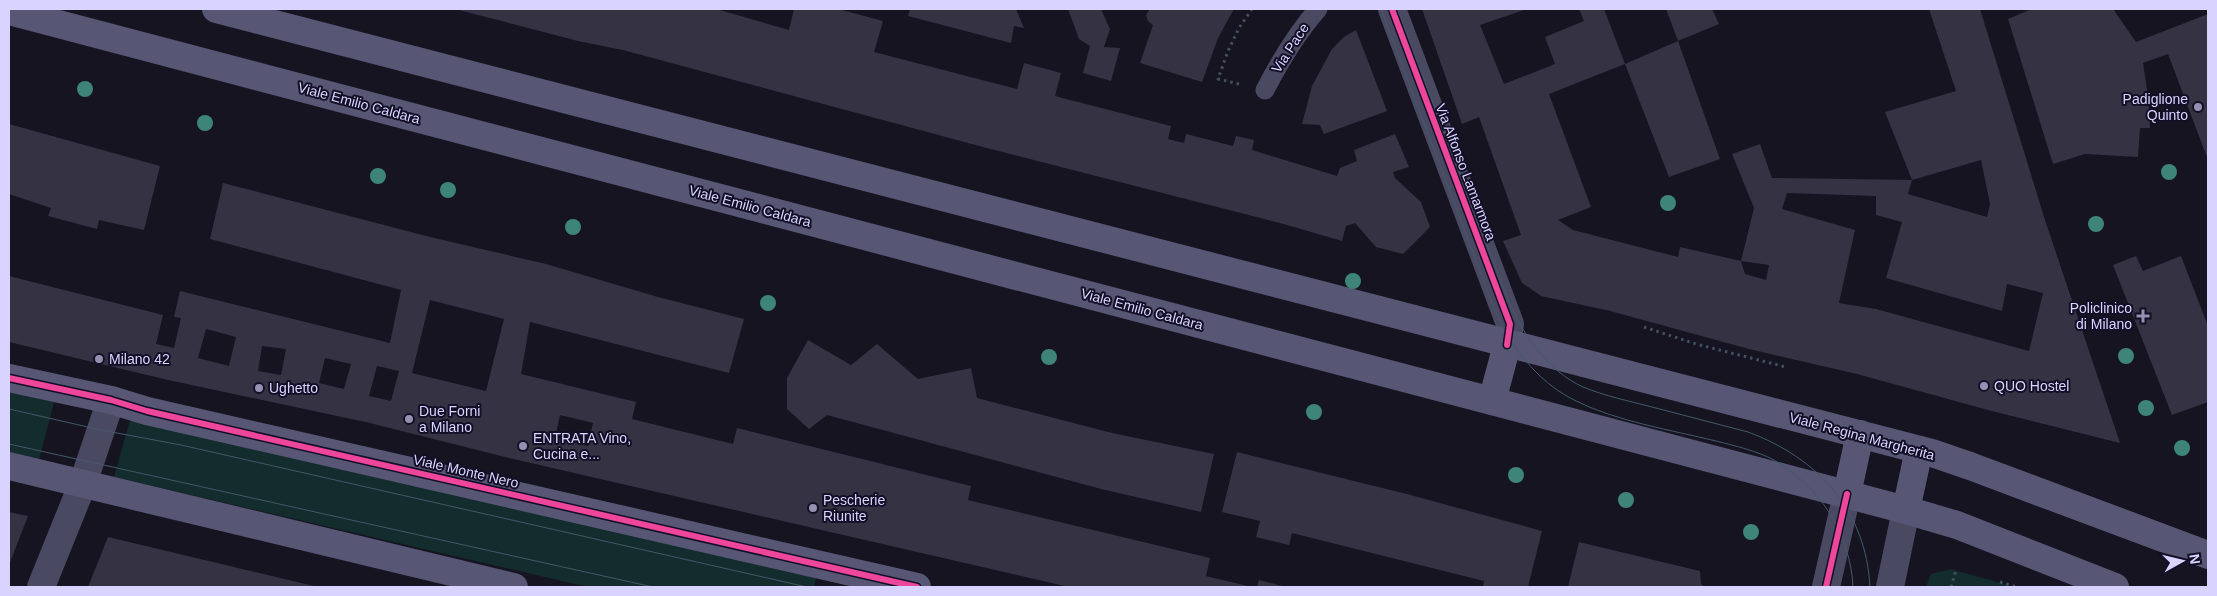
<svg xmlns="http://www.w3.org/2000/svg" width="2217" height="596" font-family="Arial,sans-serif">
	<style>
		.green { fill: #132c2d }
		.building { fill: #343243; fill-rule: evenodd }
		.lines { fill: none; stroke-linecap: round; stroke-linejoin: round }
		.path { stroke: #44505f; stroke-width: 3; stroke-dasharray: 2.5 4; stroke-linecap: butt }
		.lane { stroke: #4a4962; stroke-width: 19 }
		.street { stroke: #4a4962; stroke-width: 28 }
		.secondary { stroke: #575674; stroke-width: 28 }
		.tram { stroke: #43596b; stroke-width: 1 }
		.cycleway-casing { stroke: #130f26; stroke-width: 9 }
		.cycleway { stroke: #ed469a; stroke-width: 6 }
		.tree { fill: #3e8478 }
		.poi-dot { fill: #9591b1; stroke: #130f26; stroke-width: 2 }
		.labels { text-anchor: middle; stroke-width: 4; stroke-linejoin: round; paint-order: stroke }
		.street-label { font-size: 14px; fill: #d9d4ff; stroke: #130f26 }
		.poi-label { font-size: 14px; fill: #d9d4ff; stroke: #130f26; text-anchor: start }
	</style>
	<rect width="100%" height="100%" fill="#161421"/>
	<g class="green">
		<polygon points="9,388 55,399 39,460 9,453"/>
		<polygon points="130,420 817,573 814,587 588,587 114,477"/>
		<polygon points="1951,569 2014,587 1926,587 1931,574"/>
	</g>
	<g class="building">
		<polygon points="455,9 716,9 789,30 794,9 838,9 883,21 874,52 1017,89 1024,63 1061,73 1055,96 1171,126 1168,139 1184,143 1186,134 1233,146 1236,136 1254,140 1252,150 1337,176 1340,168 1357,161 1354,150 1395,134 1409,167 1393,172 1395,178 1421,202 1430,227 1403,254 1376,247 1355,223 1346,226 1342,241 1280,223 983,147 623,50 578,41"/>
		<polygon points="910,9 1016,9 1024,28 1014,26 1011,43 908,16"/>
		<polygon points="1068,9 1101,9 1110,29 1104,47 1120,48 1111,81 1083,73 1090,46 1079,39"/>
		<polygon points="1150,9 1234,9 1218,38 1202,82 1140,63 1153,25 1148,21 1146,15"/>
		<path d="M1422 9H1527L1480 25 1504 84 1555 64 1545 37 1584 21 1579 9H1604L1625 64 1549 94 1591 207 1558 220 1573 230 1678 257 1680 247 1741 261 1754 208 1732 154 1760 144 1772 178 1912 180 1908 194 1987 217 1990 204 1981 160 1912 180 1885 112 1956 91 1929 9H1980L2045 220 2120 443 1988 410 1857 374 1749 349 1610 311 1541 296 1522 283 1503 241 1521 235 1479 117 1462 124ZM1787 193 1876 196V215L1902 222 1886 278 2002 311 2007 284 2043 293 2029 351 1876 309 1839 303 1855 230 1782 209ZM1741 261 1769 265 1766 280 1745 274Z"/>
		<polygon points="1666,9 1712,9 1719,24 1678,41 1720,159 1669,177 1625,64 1678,41"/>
		<polygon points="2032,9 2113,9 2136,42 2208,14 2208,160 2168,54 2143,63 2148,96 2150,128 2140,128 2138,157 2085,154 2053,164 2008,19"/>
		<polygon points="1356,30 1387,111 1324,134 1320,125 1302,124 1312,86 1332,49 1344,37"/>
		<polygon points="9,124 160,166 144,230 99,220 97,229 48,216 51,208 9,194"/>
		<path d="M223 183 430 237 546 264 658 297 744 319 729 373 530 322 521 374 636 402 632 419 733 444 737 428 971 486 968 500 1210 558 1206 576 1252 587H1069L505 457 370 423 168 380 9 342V276L163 315 156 344 174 348 181 318 174 317 180 291 390 343 401 290 210 239ZM430 300 504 319 486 391 412 373ZM206 329 236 337 229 366 198 358ZM262 346 286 349 281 375 258 371ZM325 358 351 364 344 389 319 383ZM377 366 399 371 391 401 369 396ZM560 415 593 423 588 446 555 438Z"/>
		<polygon points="2136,256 2143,271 2181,256 2208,326 2208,402 2172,415 2113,265"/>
		<polygon points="808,340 851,365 877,344 918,379 971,368 977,398 1112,433 1214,454 1201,512 1101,489 827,415 809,429 787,409 787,378"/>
		<polygon points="1237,452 1407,494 1542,531 1528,587 1483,587 1484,581 1292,533 1289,545 1256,537 1260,521 1222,512"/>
		<polygon points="9,512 28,516 9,565"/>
		<polygon points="108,537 318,587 88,587"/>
		<polygon points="1579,542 1700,571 1701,584 1705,587 1568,587"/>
		<polygon points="1259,580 1282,586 1281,587 1257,587"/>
	</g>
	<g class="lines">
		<g class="path">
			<polyline points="1239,84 1218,79 1228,51 1239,28 1252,9"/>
			<polyline points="1644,327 1696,344 1786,367"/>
			<polyline points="2000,582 2017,587"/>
			<polyline points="1951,587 1956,570"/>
		</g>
		<path class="lane" d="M1265 90C1280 61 1296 34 1318 9"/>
		<g class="street">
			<polyline points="1392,9 1510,324 1507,345"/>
			<polyline points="41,587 83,483 111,400"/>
			<polyline points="1826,587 1847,494"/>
			<polyline points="1890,587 1906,510"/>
		</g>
		<g class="secondary">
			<polyline points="216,9 1932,453 1970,466 2208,555"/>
			<polyline points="9,11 1906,510 1957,525 2115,587"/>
			<polyline points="9,378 111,400 147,411 917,587"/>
			<polyline points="1492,401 1507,345"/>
			<polyline points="9,466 514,587"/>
			<polyline points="1847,494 1860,434"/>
			<polyline points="1906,510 1919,450"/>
		</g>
		<g class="tram">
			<path d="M1381 9 1494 308C1511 346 1535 380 1574 400 1615 421 1671 430 1716 441 1736 446 1757 451 1774 460 1796 473 1815 491 1829 512 1843 534 1852 561 1853 587"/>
			<path d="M1397 9 1509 302C1524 336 1548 371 1583 387 1605 396 1629 401 1652 407 1684 415 1716 424 1748 432 1818 458 1866 510 1870 587"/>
			<polyline points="9,409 101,430 181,445 807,587"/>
			<polyline points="9,444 653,587"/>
		</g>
		<defs>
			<g id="cycleway">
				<polyline points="1392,9 1510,324 1507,345"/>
				<polyline points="9,378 111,400 147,411 917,587"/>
				<polyline points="1826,587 1847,494"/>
			</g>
		</defs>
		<use href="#cycleway" class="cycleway-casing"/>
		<use href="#cycleway" class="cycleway"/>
	</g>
	<g class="tree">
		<circle cx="85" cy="89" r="8"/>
		<circle cx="205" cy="123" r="8"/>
		<circle cx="2169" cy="172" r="8"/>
		<circle cx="378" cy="176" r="8"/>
		<circle cx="448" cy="190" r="8"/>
		<circle cx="1668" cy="203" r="8"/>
		<circle cx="2096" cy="224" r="8"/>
		<circle cx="573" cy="227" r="8"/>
		<circle cx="1353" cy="281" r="8"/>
		<circle cx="768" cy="303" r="8"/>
		<circle cx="2126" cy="356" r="8"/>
		<circle cx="1049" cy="357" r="8"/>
		<circle cx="2146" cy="408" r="8"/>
		<circle cx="1314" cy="412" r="8"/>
		<circle cx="2182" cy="448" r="8"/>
		<circle cx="1516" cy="475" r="8"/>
		<circle cx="1626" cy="500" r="8"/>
		<circle cx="1751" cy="532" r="8"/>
	</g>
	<g class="poi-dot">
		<circle cx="2198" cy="107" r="5"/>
		<path d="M2140.5 308.5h5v5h5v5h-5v5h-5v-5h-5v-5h5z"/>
		<circle cx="99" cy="359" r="5"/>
		<circle cx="1984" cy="386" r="5"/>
		<circle cx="259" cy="388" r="5"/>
		<circle cx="409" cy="419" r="5"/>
		<circle cx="523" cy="446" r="5"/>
		<circle cx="813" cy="508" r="5"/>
	</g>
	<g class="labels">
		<g class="street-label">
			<text transform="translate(1290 48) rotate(-57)" y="5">Via Pace</text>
			<text transform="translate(359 103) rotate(15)" y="5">Viale Emilio Caldara</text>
			<text transform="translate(1466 172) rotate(69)" y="5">Via Alfonso Lamarmora</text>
			<text transform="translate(750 206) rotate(15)" y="5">Viale Emilio Caldara</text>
			<text transform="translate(1142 309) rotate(15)" y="5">Viale Emilio Caldara</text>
			<text transform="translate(1862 436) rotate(15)" y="5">Viale Regina Margherita</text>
			<text transform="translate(466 471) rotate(13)" y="5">Viale Monte Nero</text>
		</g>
		<g class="poi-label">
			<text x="2188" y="104" text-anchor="end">Padiglione<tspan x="2188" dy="16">Quinto</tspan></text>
			<text x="2132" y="313" text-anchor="end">Policlinico<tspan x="2132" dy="16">di Milano</tspan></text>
			<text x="109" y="364">Milano 42</text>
			<text x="1994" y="391">QUO Hostel</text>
			<text x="269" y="393">Ughetto</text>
			<text x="419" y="416">Due Forni<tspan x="419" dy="16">a Milano</tspan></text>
			<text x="533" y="443">ENTRATA Vino,<tspan x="533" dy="16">Cucina e...</tspan></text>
			<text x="823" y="505">Pescherie<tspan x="823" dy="16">Riunite</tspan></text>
		</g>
	</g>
	<rect width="2217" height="596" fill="none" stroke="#d9d4ff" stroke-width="20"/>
	<g transform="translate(2182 561) rotate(82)" stroke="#130f26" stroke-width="4" paint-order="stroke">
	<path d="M0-4L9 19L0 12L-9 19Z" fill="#d9d4ff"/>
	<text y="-8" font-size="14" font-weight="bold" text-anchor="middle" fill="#d9d4ff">N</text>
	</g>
</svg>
